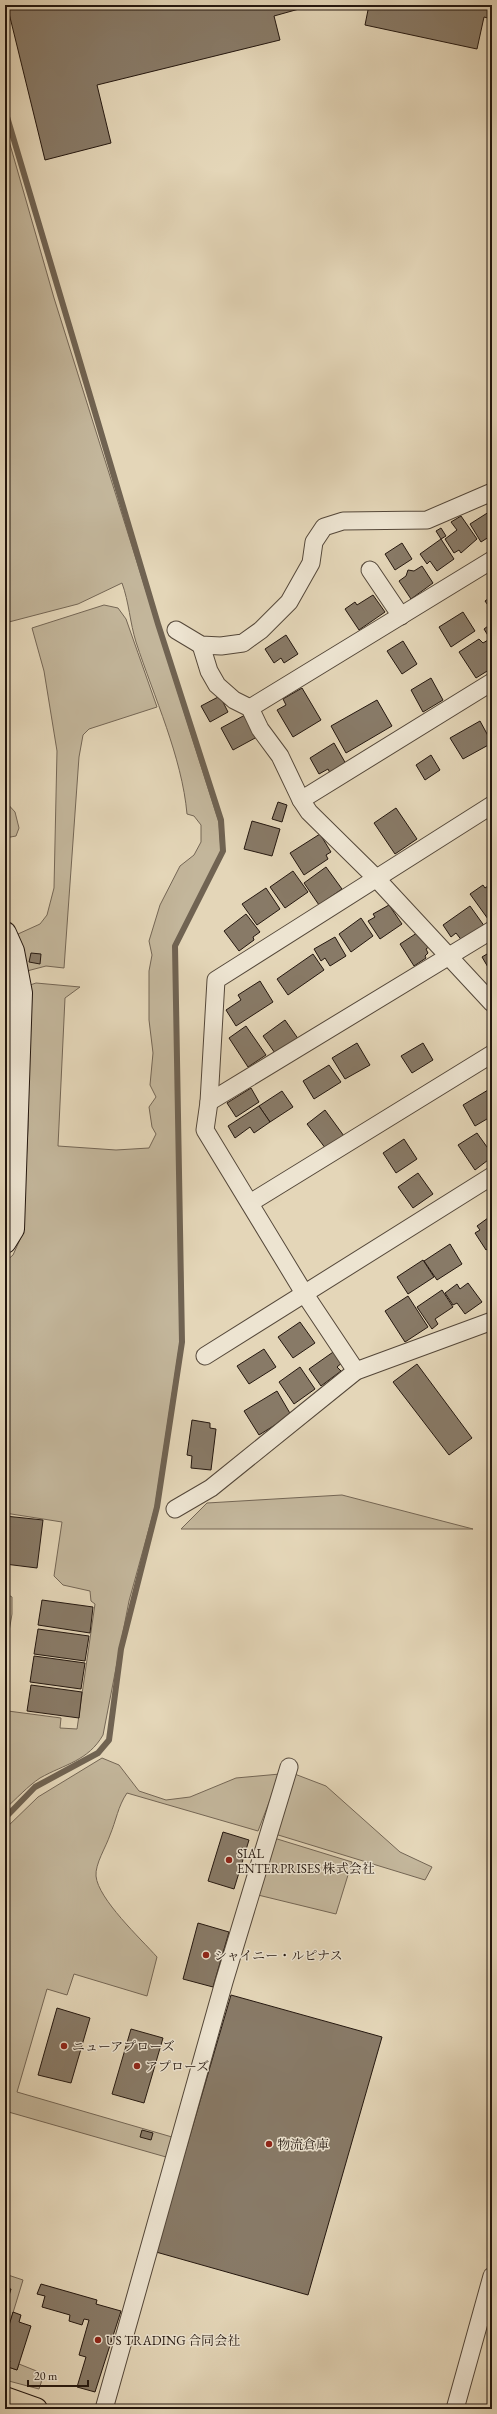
<svg xmlns="http://www.w3.org/2000/svg" width="497" height="2414" font-family="'EB Garamond','Noto Serif JP',serif">
	<style>
		.green { fill: #c3b69b; stroke: #746655 }
		.lines { fill: none; stroke-linecap: round; stroke-linejoin: round }
		.stream { stroke: #706352; stroke-width: 6 }
		.building { fill: #887a67; stroke: #24170f }
		.street-casing { stroke: #544739; stroke-width: 19 }
		.secondary-casing { stroke: #24170f; stroke-width: 24 }
		.primary-casing { stroke: #24170f; stroke-width: 24 }
		.street { stroke: #ede4d1; stroke-width: 17 }
		.secondary { stroke: #ede4d1; stroke-width: 22 }
		.primary { stroke: #e4d6b8; stroke-width: 22 }
		.poi-dot { fill: #8f2418; stroke: #ede4d1; stroke-width: 1.5 }
		.labels { text-anchor: middle; stroke-width: 3; stroke-linejoin: round; paint-order: stroke }
		.poi-label { font-size: 13px; fill: #24170f; stroke: #ede4d1; text-anchor: start }
	</style>
	<rect width="100%" height="100%" fill="#e4d6b8"/>
	<filter id="stains"><feTurbulence type="fractalNoise" baseFrequency=".005" numOctaves="4"/><feColorMatrix values="0 0 0 0 .2 0 0 0 0 .09 0 0 0 0 .02 0 0 0 .5 -.17"/></filter>
	<radialGradient id="worn" r=".72"><stop offset=".6" stop-color="#630" stop-opacity="0"/><stop offset="1" stop-color="#630" stop-opacity=".3"/></radialGradient>
	<g class="green">
		<path d="M5 127 54 298 219 823 221 851 174 945 180 1342 155 1507 129 1601 103 1735C88 1761 65 1764 40 1778 28 1786 16 1799 5 1809V1709L8 1711 61 1718 60 1728 77 1729 95 1604 91 1601 90 1591 63 1585 54 1576 62 1522 5 1513V1262L13 1255 22 1235 28 1128 30 985 36 983 80 987 65 998 58 1146 116 1150 149 1148 156 1134 152 1127 149 1107 156 1097 150 1085 153 1053 149 1020V971L152 955 149 941 160 905 180 866 194 855 201 842V825L194 816 187 814C182 757 154 697 136 642 130 623 129 602 122 583L78 604 5 623Z"/>
		<polygon points="104,605 118,608 126,619 157,707 89,729 83,735 79,757 64,968 46,966 27,971 18,934 40,924 47,915 54,888 57,751 44,671 32,628"/>
		<polygon points="5,801 15,812 19,828 16,836 5,838"/>
		<polygon points="342,1495 473,1529 181,1529 207,1503"/>
		<polygon points="5,1593 12,1597 12,1614 5,1655"/>
		<path d="M102 1758 119 1765 139 1791 166 1800 190 1797 236 1778 280 1774 258 1831 127 1793C118 1806 116 1821 110 1835 106 1847 95 1864 96 1876 98 1899 141 1939 157 1957L147 1996 74 1974 67 1995 47 1989 17 2092 172 2137 166 2157 5 2111V1829L38 1797Z"/>
		<polygon points="292,1773 326,1786 400,1852 432,1867 425,1880 275,1834"/>
		<polygon points="274,1838 352,1862 336,1914 258,1895"/>
		<polygon points="5,2274 23,2280 5,2339"/>
		<polygon points="5,2360 10,2361 8,2367 17,2370 19,2364 44,2374 39,2389 5,2380"/>
	</g>
	<g class="lines">
		<polyline class="stream" points="5,110 158,624 221,820 223,851 175,946 182,1342 157,1507 121,1649 109,1740 98,1753 35,1787 5,1818"/>
	</g>
	<g class="building">
		<polygon points="7,5 298,5 299,9 274,16 280,40 97,85 111,143 45,160"/>
		<polygon points="369,5 492,5 492,19 484,17 477,49 365,25"/>
		<polygon points="492,510 492,535 481,542 470,524"/>
		<polygon points="461,516 477,539 461,553 459,550 454,553 445,539 457,530 451,522"/>
		<polygon points="441,528 446,536 441,539 436,531"/>
		<polygon points="441,539 454,559 437,571 430,561 427,564 420,554"/>
		<polygon points="402,543 412,559 395,570 385,554"/>
		<polygon points="422,566 433,583 411,599 399,581 406,576 408,570 414,571"/>
		<polygon points="373,595 385,612 359,630 345,609 355,602 357,605"/>
		<polygon points="492,596 492,611 485,601"/>
		<polygon points="463,612 475,631 451,647 439,627"/>
		<polygon points="492,623 492,642 484,629"/>
		<polygon points="286,635 298,654 284,663 281,658 274,663 265,649"/>
		<polygon points="479,639 483,643 488,640 492,645 492,655 488,657 492,668 476,678 459,652"/>
		<polygon points="403,641 417,664 402,674 387,651"/>
		<polygon points="431,678 443,700 423,712 411,690"/>
		<polygon points="302,688 321,720 293,737 277,710 286,705 283,699"/>
		<polygon points="220,696 228,712 210,722 201,706"/>
		<polygon points="377,700 392,726 346,753 331,726"/>
		<polygon points="245,715 257,737 233,750 221,728"/>
		<polygon points="480,721 492,743 463,759 450,738"/>
		<polygon points="334,743 346,764 330,773 328,769 319,774 310,758"/>
		<polygon points="431,755 440,770 425,780 416,765"/>
		<polygon points="278,802 287,805 282,822 272,819"/>
		<polygon points="396,808 417,839 395,854 374,823"/>
		<polygon points="252,821 280,829 272,856 244,849"/>
		<polygon points="320,834 331,852 326,855 328,859 304,875 290,853"/>
		<polygon points="326,867 342,889 319,905 304,883"/>
		<polygon points="293,871 308,892 285,908 270,887"/>
		<polygon points="492,883 492,916 488,919 470,894 483,885 485,888"/>
		<polygon points="266,888 280,909 257,925 242,904"/>
		<polygon points="389,905 402,924 380,939 368,921 375,917 373,914"/>
		<polygon points="470,906 485,927 463,942 456,933 451,937 443,925"/>
		<polygon points="246,914 260,932 253,937 254,940 239,951 224,931"/>
		<polygon points="361,918 373,936 351,952 339,934"/>
		<polygon points="420,931 430,946 426,949 428,953 425,956 426,958 414,966 400,944"/>
		<polygon points="335,937 346,956 330,966 325,958 321,961 314,949"/>
		<polygon points="492,951 492,974 482,957"/>
		<polygon points="31,953 41,954 40,964 29,962"/>
		<polygon points="313,954 324,970 288,995 277,979"/>
		<polygon points="260,981 273,1002 236,1026 226,1010 241,1000 238,995"/>
		<polygon points="285,1020 299,1040 277,1056 263,1036"/>
		<polygon points="246,1026 266,1055 248,1067 229,1038"/>
		<polygon points="357,1043 370,1065 345,1079 332,1058"/>
		<polygon points="423,1043 433,1060 412,1073 401,1056"/>
		<polygon points="329,1065 341,1082 314,1099 303,1081"/>
		<polygon points="251,1088 259,1102 236,1117 227,1103"/>
		<polygon points="488,1090 492,1097 492,1116 475,1126 463,1105"/>
		<polygon points="282,1091 293,1107 270,1122 259,1106"/>
		<polygon points="259,1106 270,1122 254,1133 250,1127 235,1138 228,1126"/>
		<polygon points="325,1110 344,1136 326,1149 307,1124"/>
		<polygon points="477,1133 492,1154 492,1157 475,1170 458,1145"/>
		<polygon points="404,1139 417,1159 396,1173 383,1153"/>
		<polygon points="418,1173 433,1194 413,1208 398,1187"/>
		<polygon points="492,1215 492,1246 486,1250 475,1233 480,1230 477,1226"/>
		<polygon points="450,1244 462,1264 437,1280 424,1261"/>
		<polygon points="423,1260 434,1277 408,1294 397,1277"/>
		<polygon points="468,1283 482,1302 465,1314 457,1303 453,1305 445,1293 457,1284 460,1289"/>
		<polygon points="442,1290 453,1307 435,1319 438,1324 432,1329 417,1307"/>
		<polygon points="408,1296 428,1327 405,1342 385,1311"/>
		<polygon points="300,1322 315,1343 293,1358 278,1337"/>
		<polygon points="264,1349 276,1367 249,1384 237,1366"/>
		<polygon points="336,1350 344,1361 337,1367 341,1371 321,1386 309,1369"/>
		<polygon points="417,1364 472,1438 449,1455 393,1382"/>
		<polygon points="300,1367 315,1389 294,1404 279,1382"/>
		<polygon points="277,1391 291,1415 259,1435 244,1411"/>
		<polygon points="192,1420 210,1423 210,1428 216,1429 211,1470 191,1468 192,1456 187,1455"/>
		<polygon points="5,1516 43,1520 37,1568 5,1564"/>
		<polygon points="42,1600 93,1607 90,1633 38,1625"/>
		<polygon points="38,1629 89,1636 85,1661 34,1654"/>
		<polygon points="34,1656 85,1663 81,1689 30,1682"/>
		<polygon points="31,1685 82,1692 79,1718 27,1711"/>
		<polygon points="223,1832 249,1840 234,1889 208,1881"/>
		<polygon points="198,1923 229,1932 213,1987 183,1979"/>
		<polygon points="231,1995 382,2037 308,2295 156,2252"/>
		<polygon points="57,2008 90,2018 71,2083 38,2075"/>
		<polygon points="131,2029 163,2038 144,2103 112,2094"/>
		<polygon points="142,2130 153,2133 151,2140 140,2137"/>
		<polygon points="41,2284 97,2300 96,2304 121,2311 95,2392 77,2387 86,2357 79,2355 89,2320 84,2319 82,2325 69,2321 70,2315 42,2307 45,2296 37,2294"/>
		<polygon points="5,2288 11,2289 5,2309"/>
		<polygon points="13,2312 21,2315 19,2322 31,2326 17,2370 8,2367 10,2361 5,2360 5,2339"/>
	</g>
	<g class="lines">
		<defs>
			<g id="street">
				<polyline points="370,570 401,616"/>
				<polyline points="176,630 201,645 221,646 243,643 261,630 289,602 311,563 314,542 324,527 343,521 427,520 492,492"/>
				<polyline points="201,645 209,671 217,685 234,700 250,708 260,729 280,756 301,800 309,812 375,877 492,1003"/>
				<polyline points="250,708 492,560"/>
				<polyline points="301,800 492,682"/>
				<polyline points="209,1102 492,930"/>
				<polyline points="250,1203 492,1054"/>
				<polyline points="205,1356 492,1176"/>
				<polyline points="356,1371 304,1293 205,1130 209,1102 216,980 492,805"/>
				<polyline points="175,1509 211,1488 356,1371 492,1321"/>
				<polyline points="104,2409 224,1982 289,1767"/>
				<polyline points="455,2409 492,2276"/>
			</g>
			<polyline id="secondary" points="5,933 13,951 21,993 13,1229 5,1242"/>
			<polyline id="primary" points="5,2398 36,2409"/>
		</defs>
		<use href="#street" class="street-casing"/>
		<use href="#secondary" class="secondary-casing"/>
		<use href="#primary" class="primary-casing"/>
		<use href="#street" class="street"/>
		<use href="#secondary" class="secondary"/>
		<use href="#primary" class="primary"/>
	</g>
	<g class="poi-dot">
		<circle cx="229" cy="1860" r="4"/>
		<circle cx="206" cy="1955" r="4"/>
		<circle cx="64" cy="2046" r="4"/>
		<circle cx="137" cy="2066" r="4"/>
		<circle cx="269" cy="2144" r="4"/>
		<circle cx="98" cy="2340" r="4"/>
	</g>
	<g class="labels">
		<g class="poi-label">
			<text x="237" y="1858">SIAL<tspan x="237" dy="15">ENTERPRISES 株式会社</tspan></text>
			<text x="214" y="1960">シャイニー・ルピナス</text>
			<text x="72" y="2051">ニューアプローズ</text>
			<text x="145" y="2071">アプローズ</text>
			<text x="277" y="2149">物流倉庫</text>
			<text x="106" y="2345">US TRADING 合同会社</text>
		</g>
	</g>
	<rect width="497" height="2414" fill="none" stroke="#e4d6b8" stroke-width="20"/>
	<rect x="6" y="6" width="485" height="2402" fill="none" stroke="#24170f" stroke-width="2"/>
	<rect x="10" y="10" width="477" height="2394" fill="none" stroke="#24170f"/>
	<path d="M28 2380v6h60v-6" fill="none" stroke="#24170f" stroke-width="2"/>
	<text x="34" y="2380" font-size="12" fill="#24170f" stroke="#ede4d1" stroke-width="3" paint-order="stroke">20 m</text>
	<rect width="100%" height="100%" filter="url(#stains)"/>
	<rect width="100%" height="100%" fill="url(#worn)"/>
</svg>
